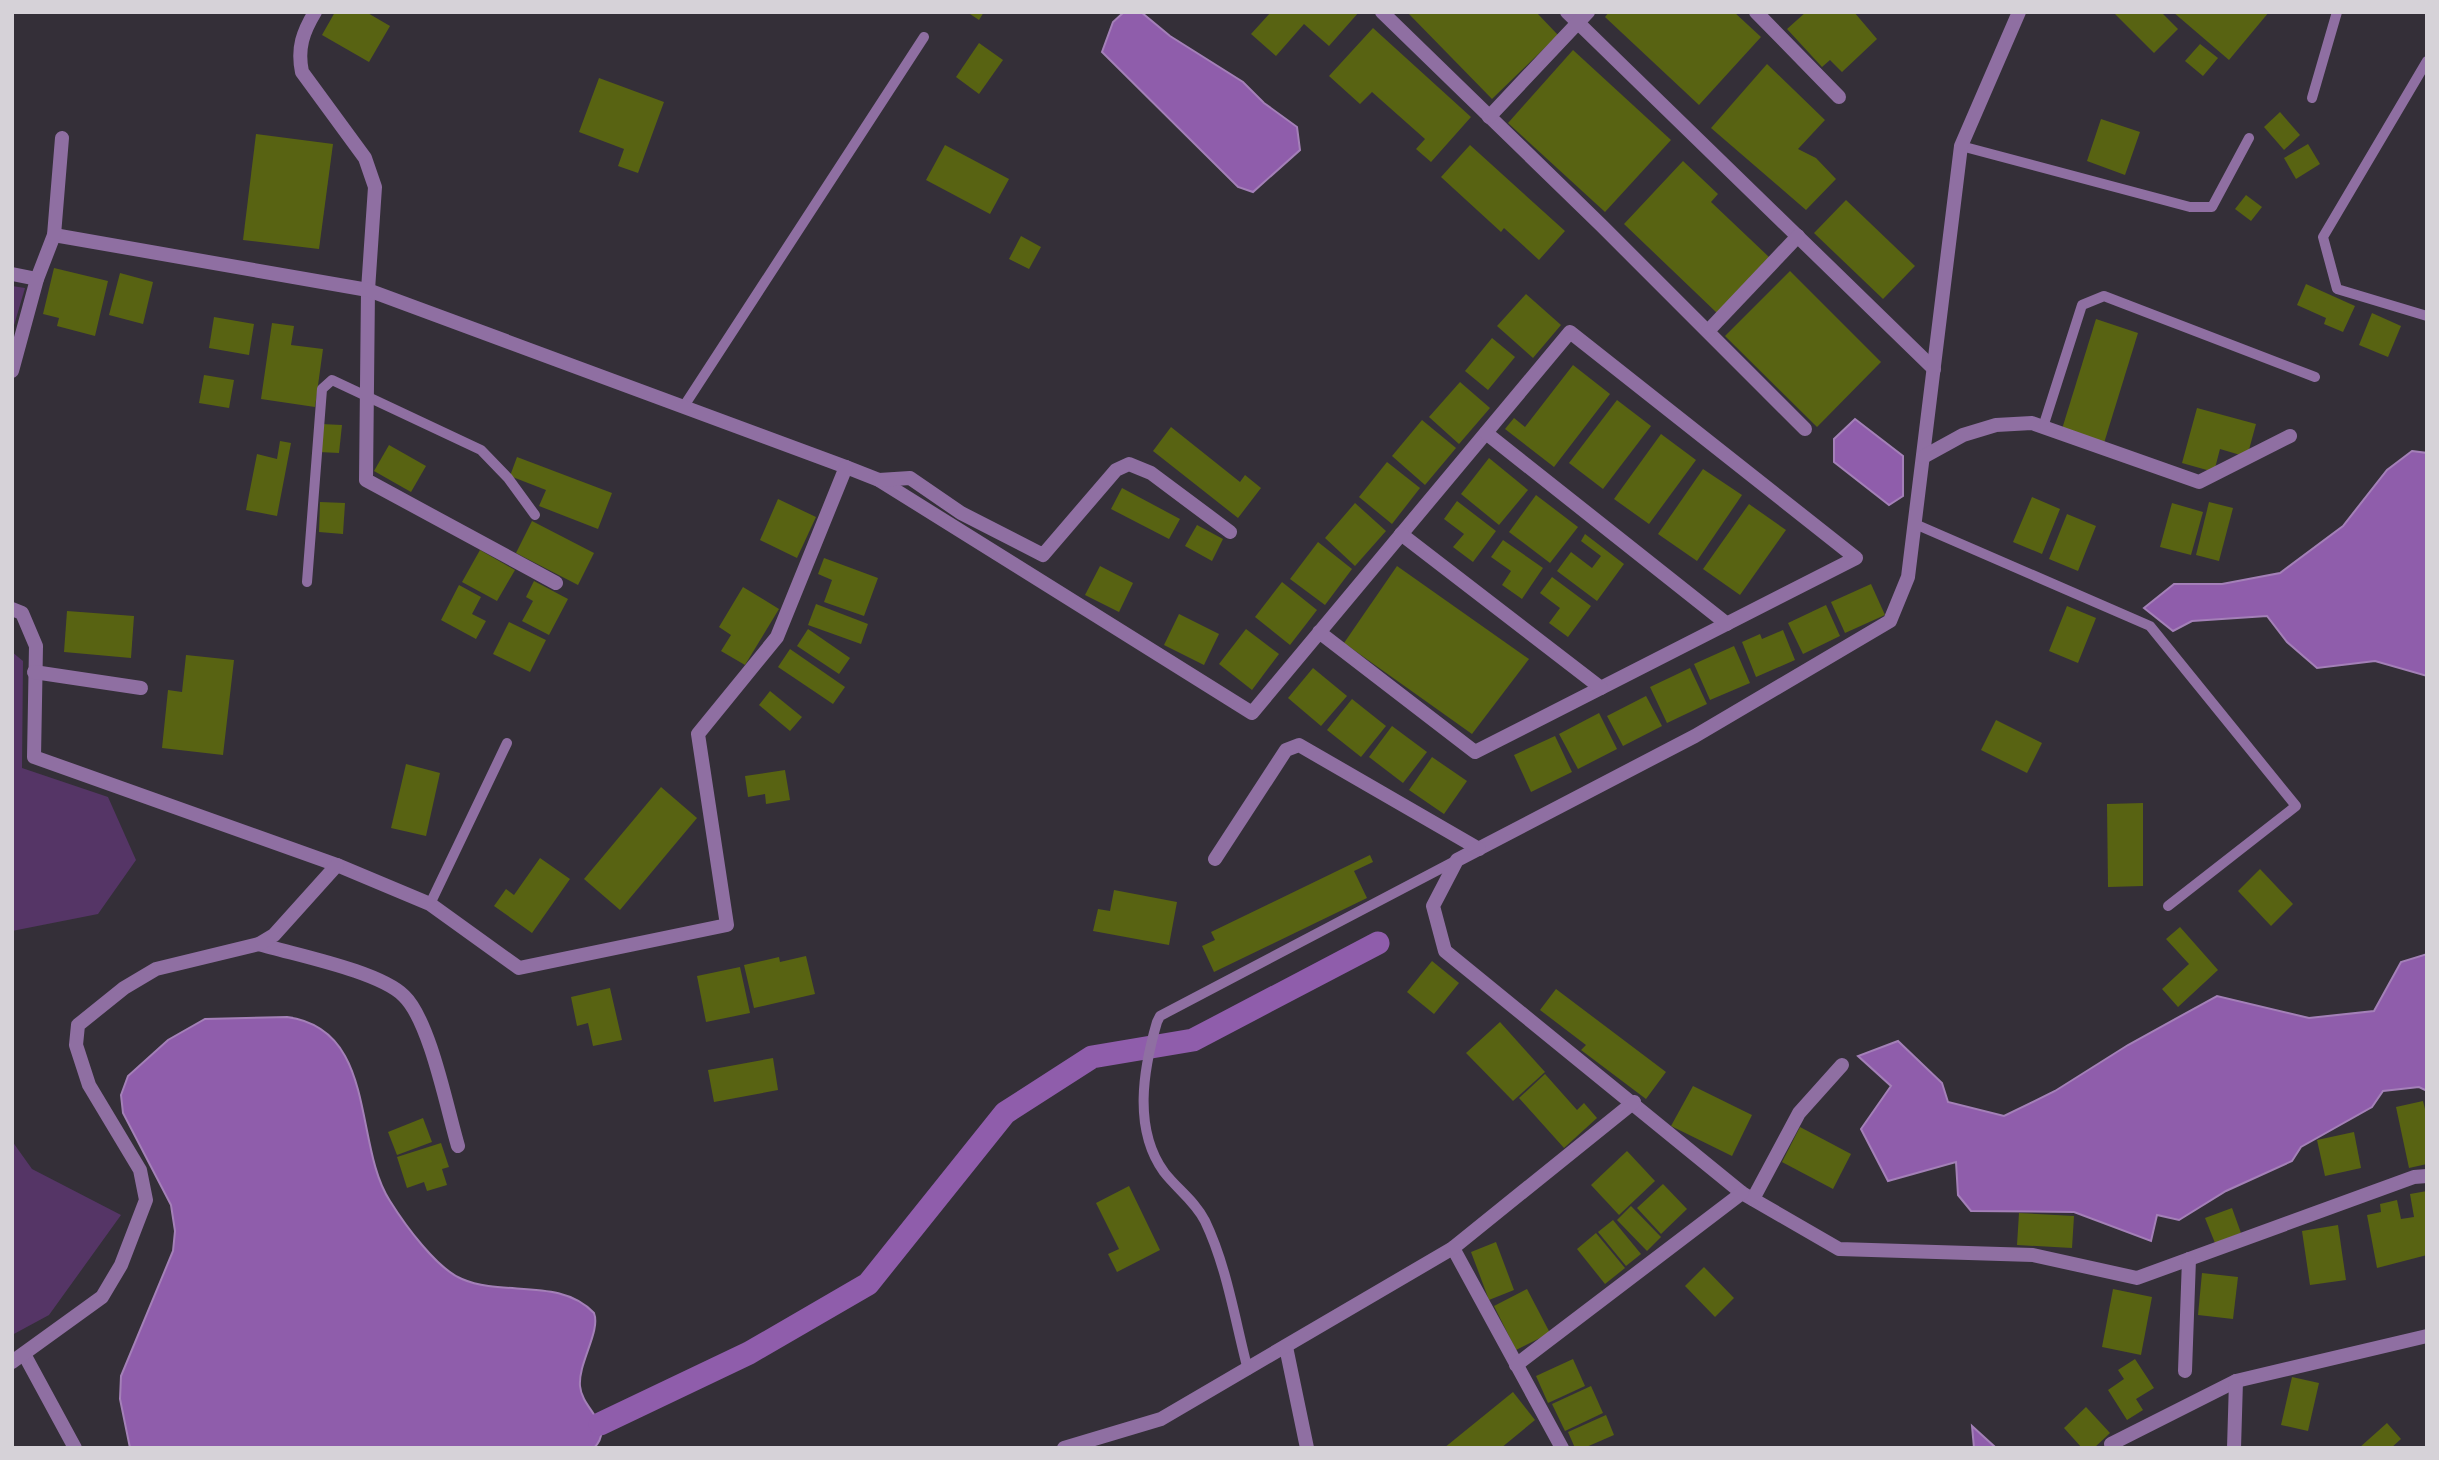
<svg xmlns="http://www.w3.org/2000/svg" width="2439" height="1460" font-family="Inter,sans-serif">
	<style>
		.green { fill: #553566 }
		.water { fill: #8f5dab; stroke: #a480b8; stroke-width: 2 }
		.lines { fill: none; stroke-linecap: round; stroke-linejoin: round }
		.canal { stroke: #8f5dab; stroke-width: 23 }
		.building { fill: #586312 }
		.service { stroke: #8f6fa2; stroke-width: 10 }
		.minor { stroke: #8f6fa2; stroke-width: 14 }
	</style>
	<rect width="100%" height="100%" fill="#342f38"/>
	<g class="green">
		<polygon points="12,286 25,288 12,332"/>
		<polygon points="12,652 23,661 22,768 108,797 136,860 98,914 12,931"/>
		<polygon points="12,1141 32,1169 121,1215 49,1315 12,1335"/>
	</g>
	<g class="water">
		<polygon points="1124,12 1141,12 1170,36 1243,82 1264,103 1297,127 1300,150 1253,192 1238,187 1102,52 1113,22"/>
		<polygon points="1855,419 1903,456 1903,496 1889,505 1834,462 1834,439"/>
		<polygon points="2412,451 2427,453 2427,676 2375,661 2317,668 2287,642 2267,616 2192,621 2173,631 2144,608 2174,584 2222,584 2280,573 2343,526 2387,470"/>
		<polygon points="2427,954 2427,1091 2419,1087 2383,1091 2372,1107 2301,1147 2292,1161 2226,1191 2179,1220 2157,1215 2151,1241 2074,1212 1971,1211 1958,1195 1956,1162 1888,1181 1861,1129 1891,1086 1858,1056 1898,1041 1942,1083 1948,1102 2004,1116 2055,1091 2128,1045 2217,996 2309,1018 2374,1011 2401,962"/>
		<path d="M287 1017C378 1029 353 1145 390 1201 405 1225 437 1269 462 1279 503 1297 560 1277 594 1313 601 1331 578 1363 580 1386 582 1410 616 1425 594 1448H130L120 1399 121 1376 173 1251 175 1231 171 1205 123 1113 121 1095 128 1076 168 1040 205 1019Z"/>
		<polygon points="1972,1426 1995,1447 1995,1448 1974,1448"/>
	</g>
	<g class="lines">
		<polyline class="canal" points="600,1424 749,1353 868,1284 1005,1113 1092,1057 1193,1040 1378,943"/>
	</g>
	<g class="building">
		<polygon points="335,12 366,12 390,26 369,62 322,35"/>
		<polygon points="967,12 984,12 979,20"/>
		<polygon points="1271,12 1359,12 1329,46 1304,24 1276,56 1251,34"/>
		<polygon points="1407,12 1536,12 1558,35 1492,99"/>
		<polygon points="1609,12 1734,12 1761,37 1699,105 1605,17"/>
		<polygon points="1806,12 1854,12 1877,39 1842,72 1830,60 1822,67 1787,29"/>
		<polygon points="2113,12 2161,12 2178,29 2154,53"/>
		<polygon points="2173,12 2269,12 2229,60"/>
		<polygon points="1373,28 1471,117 1431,162 1416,149 1425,139 1372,92 1360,104 1329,76"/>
		<polygon points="979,43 1003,60 979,94 956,77"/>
		<polygon points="2200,44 2218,58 2203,76 2185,61"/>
		<polygon points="1573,50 1671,140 1605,212 1508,123"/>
		<polygon points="1767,64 1825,120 1798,149 1816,158 1836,179 1806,210 1711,128"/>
		<polygon points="599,78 664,102 638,173 618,166 624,149 579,132"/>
		<polygon points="2280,112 2300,135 2284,150 2264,127"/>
		<polygon points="2101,119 2140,132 2125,175 2087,161"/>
		<polygon points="256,134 333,144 319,249 243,240"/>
		<polygon points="2308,144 2320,164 2296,179 2284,158"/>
		<polygon points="945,145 1009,179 990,214 926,180"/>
		<polygon points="1470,145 1565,231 1539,260 1504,228 1501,232 1441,177"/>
		<polygon points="1683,161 1718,194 1711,202 1769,257 1717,313 1624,224"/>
		<polygon points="2246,195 2262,207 2251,221 2235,209"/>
		<polygon points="1846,200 1915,266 1883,299 1814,233"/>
		<polygon points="1021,236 1041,247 1029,269 1009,259"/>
		<polygon points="54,268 108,281 95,336 57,326 59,318 43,314"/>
		<polygon points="1790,271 1881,362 1817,427 1725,336"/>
		<polygon points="120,273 153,282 143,324 109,315"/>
		<polygon points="2306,284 2355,306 2343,332 2324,324 2326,318 2297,305"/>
		<polygon points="1526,294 1561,325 1533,358 1497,326"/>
		<polygon points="2372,313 2401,326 2388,357 2359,345"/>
		<polygon points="214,317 254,324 249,355 209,348"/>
		<polygon points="2096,319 2138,333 2104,443 2062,429"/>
		<polygon points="272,323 294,326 291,345 323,349 315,407 261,399"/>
		<polygon points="1492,338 1515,357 1488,390 1465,371"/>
		<polygon points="1573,365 1610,394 1554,467 1505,429 1514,418 1525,427"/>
		<polygon points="204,375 234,380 229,408 199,403"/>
		<polygon points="1460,382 1490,408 1459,444 1429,417"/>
		<polygon points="1617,400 1651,426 1603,489 1569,463"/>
		<polygon points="2197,408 2256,424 2247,457 2220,449 2214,472 2182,463"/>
		<polygon points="1422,420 1456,448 1425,485 1392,456"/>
		<polygon points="321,424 342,425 339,453 319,452"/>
		<polygon points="1171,427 1240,482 1245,475 1261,488 1238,518 1153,451"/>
		<polygon points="1661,434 1696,460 1649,524 1614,499"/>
		<polygon points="280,441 291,443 277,516 246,510 257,454 277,459"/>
		<polygon points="389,445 426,466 411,492 374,471"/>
		<polygon points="517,457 612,493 598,529 539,506 546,490 510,476"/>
		<polygon points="1489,458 1528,490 1499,525 1461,494"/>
		<polygon points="1387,462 1420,488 1392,524 1359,497"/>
		<polygon points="1703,469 1742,495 1697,561 1658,534"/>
		<polygon points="1122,488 1180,519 1169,539 1111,509"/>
		<polygon points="1536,495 1578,527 1550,563 1509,532"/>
		<polygon points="2032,497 2060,509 2042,554 2013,542"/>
		<polygon points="778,499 816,517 797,558 760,540"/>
		<polygon points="1457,501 1496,531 1473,562 1453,547 1464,534 1444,519"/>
		<polygon points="320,502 345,503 343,534 319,532"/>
		<polygon points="2209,502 2233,508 2219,561 2196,555"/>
		<polygon points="1355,503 1386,531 1355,566 1325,538"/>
		<polygon points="2172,503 2203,512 2191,555 2160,547"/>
		<polygon points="1749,504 1786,530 1740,595 1703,569"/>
		<polygon points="2067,514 2096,526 2078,571 2049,559"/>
		<polygon points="532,521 594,553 578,585 516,553"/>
		<polygon points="1197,525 1223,539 1212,561 1185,546"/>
		<polygon points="1585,534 1624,564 1597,601 1557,571 1571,552 1592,568 1601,556 1581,541"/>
		<polygon points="1503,540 1543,568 1522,599 1502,585 1511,571 1491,557"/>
		<polygon points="1318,542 1352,569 1325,605 1290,579"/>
		<polygon points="480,550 515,570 497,601 462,582"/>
		<polygon points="824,558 878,578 864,616 824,602 832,580 818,574"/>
		<polygon points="1100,566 1133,583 1119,612 1085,595"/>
		<polygon points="1397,566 1529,659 1472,734 1344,643"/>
		<polygon points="1552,577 1591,606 1568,637 1549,623 1560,608 1540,593"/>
		<polygon points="534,581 568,599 549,635 522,621 533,601 526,597"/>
		<polygon points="1282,582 1317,610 1290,645 1255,617"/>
		<polygon points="1871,584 1885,615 1845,633 1831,602"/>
		<polygon points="459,585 481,597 472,614 486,621 476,639 441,620"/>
		<polygon points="743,587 779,609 745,665 721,651 731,635 719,627"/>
		<polygon points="816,604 868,624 861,644 808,625"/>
		<polygon points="1826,605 1840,636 1803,654 1788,623"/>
		<polygon points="2067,606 2096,618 2078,663 2049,651"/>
		<polygon points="67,611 134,616 131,658 64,652"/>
		<polygon points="1179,614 1219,634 1204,665 1164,645"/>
		<polygon points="509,622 546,640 530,672 493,654"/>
		<polygon points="808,629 850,658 839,674 797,646"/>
		<polygon points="1246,629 1279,654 1252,690 1219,664"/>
		<polygon points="1783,630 1795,660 1756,677 1742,642 1760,634 1762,639"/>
		<polygon points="1734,646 1750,683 1710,700 1694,664"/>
		<polygon points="790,649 845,687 833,704 778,667"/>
		<polygon points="186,655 234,660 223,755 162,748 168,690 182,692"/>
		<polygon points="1313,668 1347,696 1321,726 1288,698"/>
		<polygon points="1690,668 1707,704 1667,723 1650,687"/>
		<polygon points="770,691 802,717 790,731 759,705"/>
		<polygon points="1646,696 1662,726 1623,746 1607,716"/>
		<polygon points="1352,699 1386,726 1361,757 1327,730"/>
		<polygon points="1599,713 1617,749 1578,769 1559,734"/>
		<polygon points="1996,720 2042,743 2027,773 1981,750"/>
		<polygon points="1392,726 1427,752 1403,783 1369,757"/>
		<polygon points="1555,736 1572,772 1531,792 1514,755"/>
		<polygon points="1432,757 1467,781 1444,814 1409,790"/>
		<polygon points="406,764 440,773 426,836 391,828"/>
		<polygon points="785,770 790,800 766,804 765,794 748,797 745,776"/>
		<polygon points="661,787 697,818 620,910 584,879"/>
		<polygon points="2143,803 2143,886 2108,887 2107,804"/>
		<polygon points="1370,855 1373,862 1354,871 1367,898 1214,972 1202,946 1215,940 1211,932"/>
		<polygon points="540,858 570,879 532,933 494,906 506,889 514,895"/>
		<polygon points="2260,869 2293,904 2271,926 2238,891"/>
		<polygon points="1114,890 1177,902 1169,945 1093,931 1098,909 1110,911"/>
		<polygon points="2180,927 2218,970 2178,1007 2162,989 2189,964 2166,939"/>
		<polygon points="806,956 815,994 754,1008 744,965 779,957 780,962"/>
		<polygon points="1432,961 1459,983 1434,1014 1407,992"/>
		<polygon points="740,967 750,1013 706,1022 697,976"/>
		<polygon points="610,988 622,1040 593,1046 588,1023 577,1026 571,997"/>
		<polygon points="1556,989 1666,1072 1646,1099 1581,1050 1586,1045 1540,1010"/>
		<polygon points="1500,1022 1545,1072 1513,1101 1466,1053"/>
		<polygon points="773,1058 778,1090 714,1102 708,1070"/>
		<polygon points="1545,1074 1577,1110 1584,1103 1597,1118 1564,1148 1519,1098"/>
		<polygon points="1693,1086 1752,1115 1732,1156 1671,1126"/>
		<polygon points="2423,1101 2427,1117 2427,1164 2409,1168 2396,1107"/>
		<polygon points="423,1118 432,1142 397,1155 388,1132"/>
		<polygon points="1800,1127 1851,1154 1833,1189 1782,1162"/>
		<polygon points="2354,1132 2361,1168 2325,1176 2317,1140"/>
		<polygon points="441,1143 449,1167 442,1169 447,1185 427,1191 424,1182 407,1188 397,1157"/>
		<polygon points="1627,1151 1655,1181 1619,1215 1591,1185"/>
		<polygon points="1663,1184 1687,1209 1661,1234 1637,1208"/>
		<polygon points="1129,1186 1160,1250 1117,1272 1108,1254 1119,1249 1096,1203"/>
		<polygon points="2427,1191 2427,1255 2377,1268 2367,1215 2381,1212 2380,1204 2397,1200 2401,1219 2414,1217 2410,1194"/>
		<polygon points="1631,1206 1661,1237 1647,1251 1617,1220"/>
		<polygon points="2232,1208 2241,1233 2215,1243 2205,1218"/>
		<polygon points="2019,1213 2074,1216 2072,1248 2017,1245"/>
		<polygon points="1613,1220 1641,1254 1626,1266 1598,1232"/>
		<polygon points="2338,1225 2346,1280 2310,1285 2302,1231"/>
		<polygon points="1596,1233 1625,1268 1605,1284 1577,1249"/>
		<polygon points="1496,1242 1514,1290 1489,1300 1471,1252"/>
		<polygon points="1704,1267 1734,1298 1715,1317 1685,1286"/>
		<polygon points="2202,1273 2238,1277 2233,1319 2198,1315"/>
		<polygon points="1527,1289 1550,1333 1516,1350 1494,1306"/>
		<polygon points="2113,1289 2152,1297 2141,1355 2102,1347"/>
		<polygon points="1573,1359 1585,1386 1548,1403 1536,1376"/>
		<polygon points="2135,1359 2154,1388 2136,1399 2143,1410 2127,1420 2108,1390 2124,1379 2118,1370"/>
		<polygon points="2292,1377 2319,1383 2308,1431 2281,1425"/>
		<polygon points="1591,1386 1603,1413 1565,1431 1552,1404"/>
		<polygon points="1513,1392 1535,1420 1501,1448 1444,1448"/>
		<polygon points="2086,1407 2110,1433 2094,1448 2082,1448 2064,1428"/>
		<polygon points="1606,1415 1614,1435 1584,1448 1575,1448 1568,1432"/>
		<polygon points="2387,1423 2401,1439 2391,1448 2359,1448"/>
	</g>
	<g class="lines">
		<g class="service">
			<polyline points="2427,61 2323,237 2337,289 2427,316"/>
			<polyline points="2312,98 2337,12"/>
			<polyline points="1961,146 2190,207 2212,207 2249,138"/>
			<polyline points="684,406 924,37"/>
			<polyline points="2043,427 2082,305 2104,296 2315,377"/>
			<polyline points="1915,524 2150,626 2296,806 2168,906"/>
			<polyline points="307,582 322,389 332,380 481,450 508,478 535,515"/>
			<polyline points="430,904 507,743"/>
			<path d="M1248 1370C1235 1321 1227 1267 1205 1221 1195 1201 1177 1189 1164 1172 1133 1129 1143 1070 1157 1022L1160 1016 1457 860"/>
		</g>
		<g class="minor">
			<path d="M315 12C303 32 297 48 302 72L365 158 375 187 368 290 366 480 556 583"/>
			<polyline points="1382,12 1602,226 1805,429"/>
			<polyline points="1567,12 1934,369"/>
			<polyline points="1756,12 1839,97"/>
			<polyline points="2019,12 1961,146 1908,577 1890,621 1695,736 1457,860 1433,906 1445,951 1742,1193 1839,1249 2033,1255 2137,1278 2414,1177 2427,1176"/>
			<polyline points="1489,117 1588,12"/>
			<polyline points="54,235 368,290 846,467 879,480 1252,713 1570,332 1856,558 1475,752 1319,632"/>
			<polyline points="12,274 37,279"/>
			<polyline points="1708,331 1798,236"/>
			<polyline points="12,371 37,279 54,235 62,138"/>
			<polyline points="1486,433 1727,624"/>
			<polyline points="1923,457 1963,435 1996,425 2032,423 2199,482 2290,436"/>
			<polyline points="879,480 910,478 961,513 1043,555 1116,470 1129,464 1151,473 1230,532"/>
			<polyline points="1401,534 1601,688"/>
			<polyline points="12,609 22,613 36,646 34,757 337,865 430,904 519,968 727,925 698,734 777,637 846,467"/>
			<polyline points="34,672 141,688"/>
			<polyline points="1215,859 1286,750 1299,745 1479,849"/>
			<path d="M259 944C295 955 379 971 404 996 430 1021 447 1109 458 1146"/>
			<polyline points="1753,1199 1799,1113 1842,1065"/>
			<polyline points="1453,1248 1562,1448"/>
			<polyline points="1286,1347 1307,1448"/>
			<polyline points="24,1354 75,1448"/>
			<polyline points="12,1362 102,1297 121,1265 146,1200 140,1170 89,1085 76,1045 78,1025 124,988 156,969 259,944 274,935 337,865"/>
			<polyline points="1516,1365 1742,1193"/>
			<polyline points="2185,1371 2189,1259"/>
			<polyline points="2111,1444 2236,1381 2427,1336"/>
			<polyline points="1064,1448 1161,1419 1453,1248 1634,1102"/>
			<polyline points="2234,1448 2236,1381"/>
		</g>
	</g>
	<rect width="2439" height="1460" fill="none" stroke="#d6d2d8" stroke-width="28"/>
</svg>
